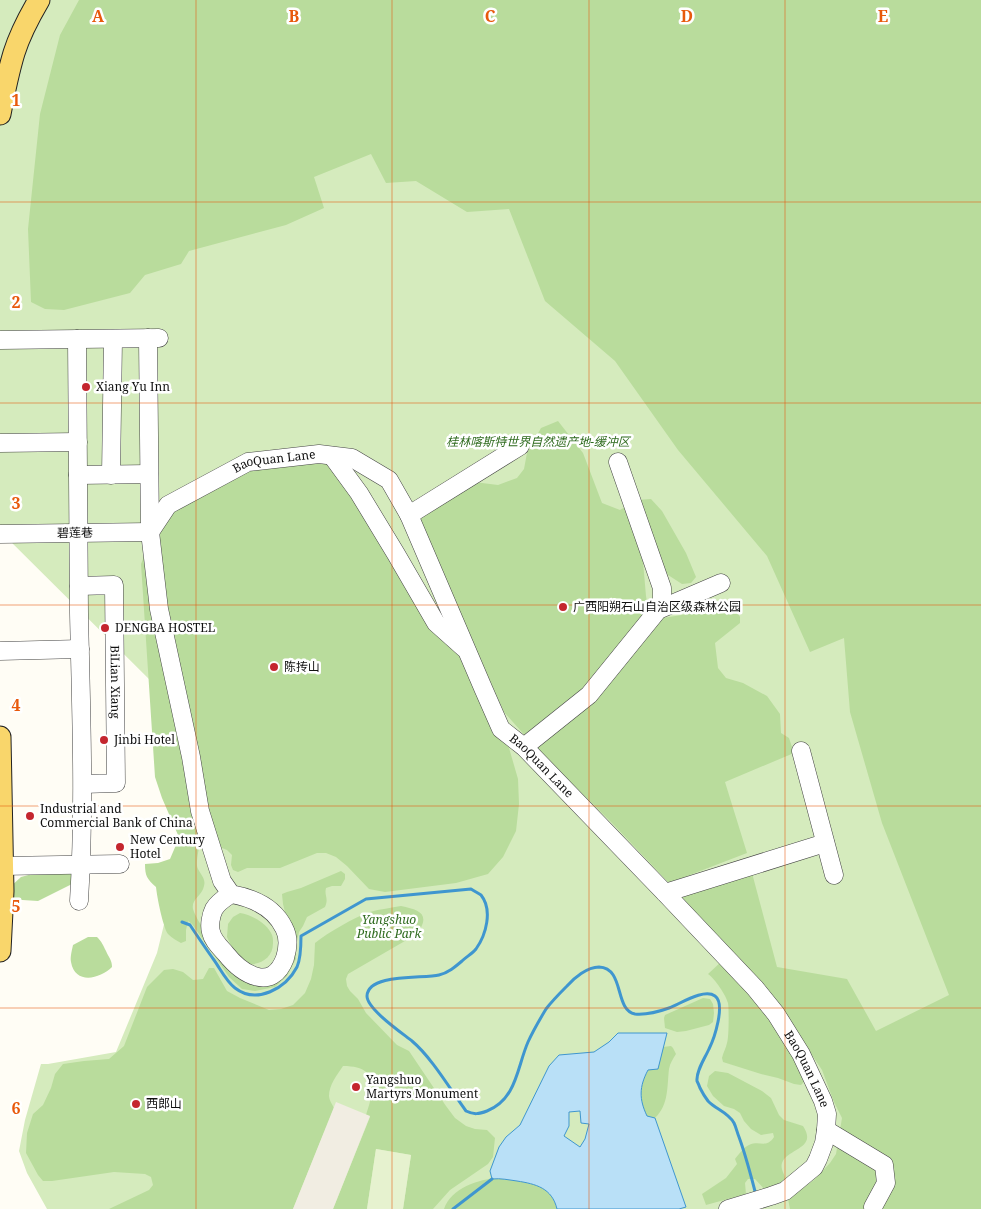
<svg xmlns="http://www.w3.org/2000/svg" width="981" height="1209" font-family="'Noto Serif','Noto Sans SC',serif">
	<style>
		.green { fill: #d5ebbd }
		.forest { fill: #b9dc9c }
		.pitch { fill: #e6f2cf }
		.plaza { fill: #f1ede2 }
		.water { fill: #b9e0f7; stroke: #3f96cf; fill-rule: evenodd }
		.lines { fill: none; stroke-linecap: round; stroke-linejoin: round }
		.stream { stroke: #3f96cf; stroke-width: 3 }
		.minor-casing { stroke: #444; stroke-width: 19 }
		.major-casing { stroke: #222; stroke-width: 23 }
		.minor { stroke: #fff; stroke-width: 18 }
		.major { stroke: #f9d66b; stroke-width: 21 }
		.grid { fill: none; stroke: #e8590c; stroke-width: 1; stroke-opacity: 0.55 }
		.poi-dot { fill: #c4262e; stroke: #fff; stroke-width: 2 }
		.labels { text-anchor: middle; stroke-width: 5; stroke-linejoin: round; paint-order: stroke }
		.poi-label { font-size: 12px; fill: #111; stroke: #fff; text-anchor: start }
		.park-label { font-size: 12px; font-style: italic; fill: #2f6b1f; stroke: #fff }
		.street-label { font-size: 12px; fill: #111; stroke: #fff }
		.grid-label { font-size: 16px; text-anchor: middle; font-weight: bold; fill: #e8590c; stroke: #fff; stroke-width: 5; stroke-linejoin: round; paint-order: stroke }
	</style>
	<rect width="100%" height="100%" fill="#fffdf5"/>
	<polygon class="green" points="0,0 981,0 981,1209 47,1209 27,1173 19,1151 25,1120 41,1064 48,1064 116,1052 157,953 170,900 178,839 180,821 158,688 0,531"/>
	<g class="forest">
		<polygon points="79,0 981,0 981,1209 790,1209 788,1199 814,1180 830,1163 836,1154 842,1118 834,1102 822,1070 788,1019 673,897 752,873 777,967 847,979 876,1031 949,995 882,823 850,712 844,638 810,652 767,556 678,450 615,361 545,301 509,209 467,212 416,181 386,183 371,154 314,177 324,208 286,225 189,251 181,264 145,275 130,293 64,310 45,309 31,302 28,229 40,114 60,35"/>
		<polygon points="558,421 583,453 602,503 620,510 637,500 651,499 662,511 686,553 696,577 691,583 682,584 668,575 653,550 642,550 646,596 649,613 656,619 714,610 734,608 737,611 740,617 740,623 715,643 718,668 726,678 743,683 767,696 780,714 781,733 789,738 794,753 725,782 747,853 669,883 612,823 536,748 504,712 473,643 420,519 474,482 498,485 517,478 524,469 527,453 541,428"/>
		<path d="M319 461 332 467 462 652 507 741 518 779 519 804 516 831 503 857 488 874 456 883 385 892 369 889 347 866 336 857 326 853H317L280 868H247L238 872 233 870 231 865 232 855 227 850 205 841 200 843C199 849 195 864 198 869 201 875 206 879 204 886 202 896 191 899 193 909 197 924 238 980 251 984 259 986 266 982 273 979L287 920 283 904 282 894 287 892 301 888 341 871 345 874V879L341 886H332L326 888C324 896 329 898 325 907L307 917 303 926 299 932 296 946V959L287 976 275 987 255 991 242 989 229 977 192 924 188 921 186 930V941L181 943C176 940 172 938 168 934 163 927 157 897 156 887 147 879 145 876 145 864L158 863 170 859 176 845 178 835 162 798 155 777 141 564 151 539 174 505 248 466Z"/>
		<polygon points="72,870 74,883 38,901 7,899 8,889 21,877 36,873"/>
		<path d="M401 906C420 910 431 914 417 934L348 974 346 979 347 986 350 991 358 999 366 1013 397 1045 409 1051 446 1106 455 1118 466 1126 475 1129 487 1130 495 1138 493 1157 488 1164 450 1190 433 1209H403L411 1155 376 1149 367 1209H333L370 1117 366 1115C375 1088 379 1066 343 1066 337 1075 329 1085 329 1096 329 1100 332 1104 334 1108L293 1209H109L149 1190 153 1185 151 1177 145 1174 114 1172 52 1181H43L38 1175 26 1153 27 1133 33 1114 43 1105 51 1088 55 1074 63 1064 84 1061 109 1059 124 1046 147 987 164 970 173 969 183 972 193 980 203 979 209 968H214L227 991 240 998 269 1010 281 1009 293 1005 305 993 311 979 314 965 315 943C329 932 353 918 370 912 380 909 391 908 401 906Z"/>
		<path d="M240 913C252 915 267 923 272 935 273 938 273 940 273 943 273 959 259 965 245 965L234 952 227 937 228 924 233 917Z"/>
		<path d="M88 937H97C102 942 103 945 106 951 109 958 112 960 112 967 100 979 75 985 71 962 70 957 72 950 73 945Z"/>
		<path d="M722 961 773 1018 805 1081 801 1085 794 1084 778 1078 761 1074 723 1062 722 1058C723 1053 726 1048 727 1043 729 1038 729 1008 728 1003 726 995 715 979 708 974Z"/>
		<polygon points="703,998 710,999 713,1004 714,1013 713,1022 709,1025 686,1031 677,1032 665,1028 664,1018 665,1015"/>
		<path d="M671 1046 673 1048 676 1054C673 1059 670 1063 669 1069 667 1086 669 1105 655 1118L647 1116C646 1113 643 1109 642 1105 639 1094 642 1080 648 1071 654 1062 660 1058 663 1047Z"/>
		<path d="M715 1071 728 1073 762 1091 771 1098 779 1115 784 1120 803 1126C818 1149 788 1148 782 1163 780 1169 785 1174 785 1179 785 1181 783 1185 783 1187L766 1191 755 1179H748L745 1183 746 1194 706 1205 702 1194 726 1178 737 1164 735 1159C739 1154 744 1147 749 1145 760 1140 766 1149 774 1137L773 1133 761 1135 751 1129 744 1121 740 1113 734 1109 724 1106 713 1096 707 1086 709 1076Z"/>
		<path d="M498 1178C522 1182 551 1181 557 1209H444C451 1188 479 1179 498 1178Z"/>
	</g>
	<polygon class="pitch" points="376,1149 411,1155 403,1209 367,1209"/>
	<polygon class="plaza" points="336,1102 370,1116 333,1209 293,1209"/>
	<path class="water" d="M618 1033H667L658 1069 648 1070C639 1087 639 1099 647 1116L655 1118 686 1207 679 1209H557C552 1188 536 1184 517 1181 509 1180 501 1178 492 1179L490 1171 499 1147 506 1137 520 1125 549 1066 559 1055 594 1052 609 1042ZM580 1111 581 1123 589 1124 585 1139 580 1147 564 1136 569 1126V1112Z"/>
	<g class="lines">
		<g class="stream">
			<path d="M182 922 190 925C198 937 206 949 214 960 221 970 226 981 235 988 257 1005 286 988 297 967 301 958 301 946 301 936L366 899 471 889C474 891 478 893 481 895 493 910 486 935 476 949 473 953 466 957 462 961 455 967 448 973 439 975 424 979 368 973 367 996 367 1009 402 1033 412 1041 432 1058 450 1089 466 1111 474 1115 479 1114 487 1111 517 1099 517 1067 528 1042 533 1031 540 1019 546 1009 552 1001 560 993 567 986 574 978 587 967 599 967 625 968 614 1010 635 1014 647 1015 658 1012 669 1008 680 1004 704 988 715 996 726 1004 714 1039 709 1049 705 1058 696 1071 697 1081 698 1083 699 1085 700 1088 702 1092 705 1097 708 1101 715 1109 728 1112 734 1123 736 1127 737 1132 739 1137 746 1156 751 1176 756 1195"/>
			<polyline points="453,1209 492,1179"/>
		</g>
		<defs>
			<g id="minor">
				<path d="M148 338 150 532 159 609 191 757 200 811 222 881 231 894C253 898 274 907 284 928 289 937 288 948 285 958 272 993 242 974 226 954 220 947 213 941 211 932 209 925 211 915 214 909 218 902 225 898 231 894"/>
				<path d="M77 339C78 430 78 521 79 613 81 709 85 805 79 901"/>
				<polyline points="0,340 159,338"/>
				<polyline points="0,443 78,442"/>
				<polyline points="332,456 359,493 396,554 436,623 464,648"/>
				<polyline points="618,462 662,588 662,600 658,610"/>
				<polyline points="78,475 149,474"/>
				<polyline points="111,475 113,339"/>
				<polyline points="409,515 520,446"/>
				<path id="s1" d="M150 532 168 505 248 462 319 454 352 458 389 480 409 515 483 688 501 729 524 747 665 893 755 988 776 1014 801 1054 823 1101 827 1114 826 1130 824 1143 818 1159 814 1167 785 1191 771 1196 728 1209"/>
				<polyline points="0,534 150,532"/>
				<path id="s2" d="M79 586 114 585 116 783 83 784"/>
				<polyline points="0,651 80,649"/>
				<polyline points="524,747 589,695 658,610 721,583"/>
				<polyline points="801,751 834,875"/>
				<polyline points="2,866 120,864"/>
				<polyline points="665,893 825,843"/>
				<polyline points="826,1130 884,1165 886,1183 873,1207"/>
			</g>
			<g id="major">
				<path d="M0 114C4 93 8 73 14 53 20 34 29 17 39 0"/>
				<polyline points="0,737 3,891 0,951"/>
			</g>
		</defs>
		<use href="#minor" class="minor-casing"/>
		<use href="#major" class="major-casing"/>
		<use href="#minor" class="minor"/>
		<use href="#major" class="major"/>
	</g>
	<path class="grid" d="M196 0V1209M392 0V1209M589 0V1209M785 0V1209M0 202H981M0 403H981M0 605H981M0 806H981M0 1008H981"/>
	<g class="poi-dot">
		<circle cx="86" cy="387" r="5"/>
		<circle cx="563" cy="607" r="5"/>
		<circle cx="105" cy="628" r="5"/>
		<circle cx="274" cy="667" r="5"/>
		<circle cx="104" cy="740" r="5"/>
		<circle cx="30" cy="816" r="5"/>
		<circle cx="120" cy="847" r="5"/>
		<circle cx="356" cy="1087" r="5"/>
		<circle cx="136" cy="1104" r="5"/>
	</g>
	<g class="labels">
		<g class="poi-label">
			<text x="96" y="391">Xiang Yu Inn</text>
			<text x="573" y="611">广西阳朔石山自治区级森林公园</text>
			<text x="115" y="632">DENGBA HOSTEL</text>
			<text x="284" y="671">陈抟山</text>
			<text x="114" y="744">Jinbi Hotel</text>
			<text x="40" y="813">Industrial and<tspan x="40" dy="14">Commercial Bank of China</tspan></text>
			<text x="130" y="844">New Century<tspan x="130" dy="14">Hotel</tspan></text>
			<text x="366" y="1084">Yangshuo<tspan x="366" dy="14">Martyrs Monument</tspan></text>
			<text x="146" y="1108">西郎山</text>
		</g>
		<g class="park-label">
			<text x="538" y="446">桂林喀斯特世界自然遗产地-缓冲区</text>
			<text x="389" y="924">Yangshuo<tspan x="389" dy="14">Public Park</tspan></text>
		</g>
		<g class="street-label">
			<text dy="4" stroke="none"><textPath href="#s1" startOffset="149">BaoQuan Lane</textPath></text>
			<text transform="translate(75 533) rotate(-1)" y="4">碧莲巷</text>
			<text dy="4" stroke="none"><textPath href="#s2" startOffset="132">BiLian Xiang</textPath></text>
			<text dy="4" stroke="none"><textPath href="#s1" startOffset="599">BaoQuan Lane</textPath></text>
			<text dy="4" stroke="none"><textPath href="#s1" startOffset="1004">BaoQuan Lane</textPath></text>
		</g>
	</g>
	<g class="grid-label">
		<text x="98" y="22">A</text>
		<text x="294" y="22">B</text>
		<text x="490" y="22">C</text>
		<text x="687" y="22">D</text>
		<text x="883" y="22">E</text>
		<text x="16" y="106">1</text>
		<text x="16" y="308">2</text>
		<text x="16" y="509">3</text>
		<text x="16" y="711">4</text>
		<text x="16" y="912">5</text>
		<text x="16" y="1114">6</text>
	</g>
</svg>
